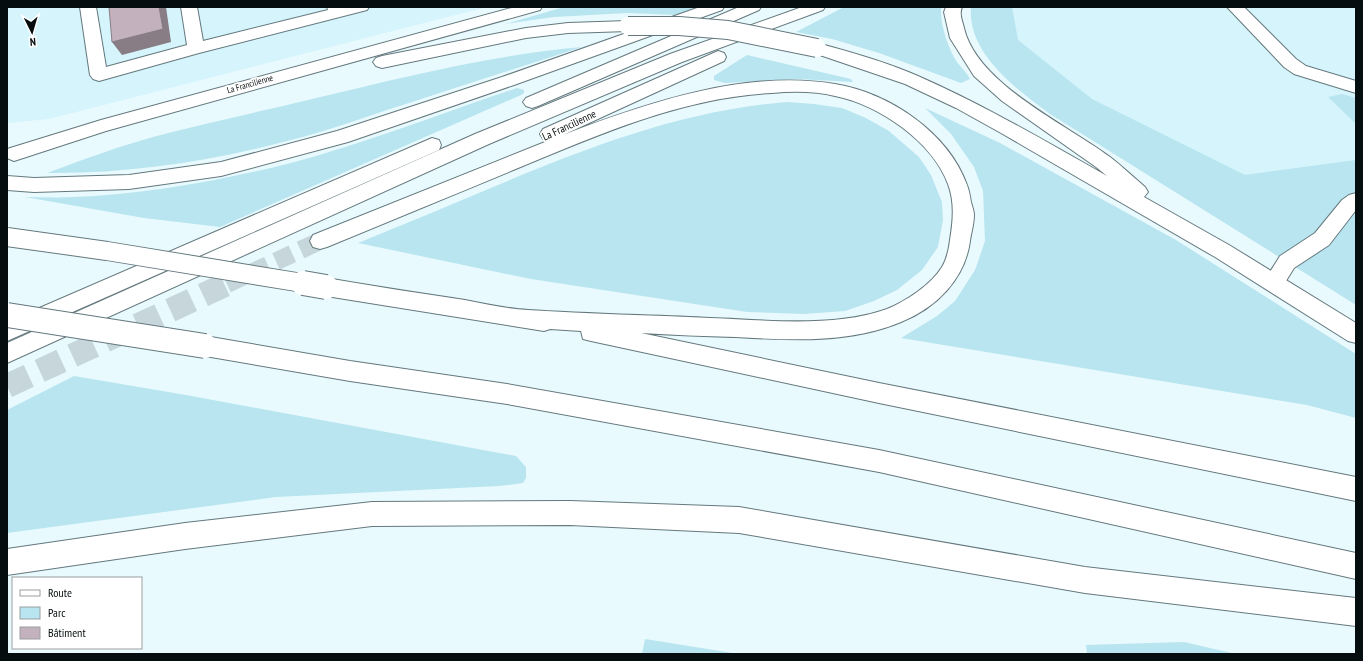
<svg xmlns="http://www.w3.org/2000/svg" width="1363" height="661" font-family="'PT Sans Narrow',sans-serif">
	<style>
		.built { fill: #d5f4fc }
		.green { fill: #b9e5f0 }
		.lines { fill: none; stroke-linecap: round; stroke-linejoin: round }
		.highway-tunnel-far1 { stroke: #c6d6da; stroke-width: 18; stroke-dasharray: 18 9; stroke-linecap: butt }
		.highway-tunnel { stroke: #c6d6da; stroke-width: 24; stroke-dasharray: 24 12; stroke-linecap: butt }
		.minor-casing { stroke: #64787d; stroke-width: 2 }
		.highway-casing { stroke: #64787d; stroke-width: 2 }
		.minor { fill: #fff; fill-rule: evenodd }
		.highway { fill: #fff; fill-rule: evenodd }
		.highway-bridge-far1-casing { stroke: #64787d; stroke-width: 20; stroke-linecap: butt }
		.highway-bridge-casing { stroke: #64787d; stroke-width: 26; stroke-linecap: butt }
		.highway-bridge-far1 { stroke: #fff; stroke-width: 18 }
		.highway-bridge { stroke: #fff; stroke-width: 24 }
		.shaded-wall { fill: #887d84 }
		.building { fill: #c3b2bd; stroke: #887d84 }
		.labels { text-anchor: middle; stroke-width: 3.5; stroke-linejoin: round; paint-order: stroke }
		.far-street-label { font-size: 9px; fill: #060d0e; stroke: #fff }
		.street-label { font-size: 11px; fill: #060d0e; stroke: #fff }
	</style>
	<rect width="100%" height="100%" fill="#e8fafe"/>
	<g class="built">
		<polygon points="7,7 487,7 49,119 7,123"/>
		<polygon points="989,7 1356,7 1356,178 1262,191 1120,132 985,24"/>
	</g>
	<g class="green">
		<polygon points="564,7 697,7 676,15 628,13 554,17 505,24"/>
		<path d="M844 7H941C940 24 947 44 955 59 959 66 966 71 970 79L961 83 879 53 832 39 796 32Z"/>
		<path d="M971 7H1012L1018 40 1092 99 1245 175 1356 160V305L1050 114C1018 90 967 54 971 7Z"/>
		<path d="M582 47C524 66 467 84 409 103 380 112 350 123 320 132 231 158 139 174 47 173 82 160 117 147 153 137 205 123 259 112 312 99 400 78 491 55 582 47Z"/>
		<polygon points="747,55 851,79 853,82 797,79 725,83 714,80 714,76 717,74"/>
		<path d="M517 88 524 90V93L521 95 220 227 144 218 25 197C41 197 57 198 73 197 143 195 223 180 291 163 367 143 442 113 517 88Z"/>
		<polygon points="1342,94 1356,98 1356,124 1328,97"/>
		<path d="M787 102 814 104 842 108 866 118 889 131 919 157 931 175 942 202 943 220 938 247 922 270 897 290 874 301 845 311 804 314 747 312 531 279 358 243C404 224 451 205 498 185 591 146 685 110 787 102Z"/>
		<polygon points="925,108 1000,143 1176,240 1356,354 1356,418 1307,405 901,338 937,316 955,301 975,270 985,241 983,191 974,167 951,134"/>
		<polygon points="74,376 186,395 516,456 526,467 526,478 523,483 499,486 276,497 7,533 7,410"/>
		<polygon points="645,639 739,654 642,654"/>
		<polygon points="1184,642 1236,654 1087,654 1086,645"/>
	</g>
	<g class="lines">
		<polyline class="highway-tunnel-far1" points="227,284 320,241"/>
		<polyline class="highway-tunnel" points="7,386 229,283"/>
		<defs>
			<g id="minor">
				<polygon points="80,7 96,7 106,67 187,45 181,7 197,7 203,41 328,10 327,7 369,7 367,10 199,53 99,81 93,79 90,75"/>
				<polygon points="1227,7 1244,7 1296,59 1306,66 1356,81 1356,93 1294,74 1284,67"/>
				<polygon points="1356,193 1356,210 1329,245 1294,268 1281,289 1274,292 1267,289 1263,283 1280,256 1315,233 1342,200 1349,195"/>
			</g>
			<g id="highway">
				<polygon points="515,7 542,7 540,10 106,131 14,161 7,158 7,149 101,120"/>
				<polygon points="700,7 724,7 722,10 514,85 348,142 221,176 129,189 34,192 7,190 7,176 34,178 129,175 221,162 337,131 502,77"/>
				<polygon points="739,7 761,7 759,10 538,106 532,108 526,106 523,102 526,98"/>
				<polygon points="802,7 825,7 823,10 682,62 489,144 7,363 7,343 475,134 670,54"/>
				<path d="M946 7H962C959 14 962 20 964 28 977 84 1066 124 1110 157 1122 166 1133 177 1145 187L1148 192 1144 197 1229 245 1356 323V343L1348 341 1215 257 1001 133 956 108 905 84 811 52 809 48 811 44 817 43C851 52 886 62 918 76 984 105 1045 141 1107 176L1096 167 1002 101 974 76 950 38 944 12Z"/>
				<polygon points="628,21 634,22 636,26 634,30 628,31 568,33 526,38 382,68 376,66 373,62 376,58 382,56 526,28 568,23"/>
				<path d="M718 51 724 53 726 57 724 61 563 135C646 103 746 69 835 84 889 93 948 132 967 185 969 190 970 196 971 202 972 206 974 211 974 215 974 224 971 233 970 241 965 279 936 308 901 322 849 344 790 340 735 337 704 336 672 335 641 333L879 383 1356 477V501L879 403 591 341 583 339 581 331 550 329 544 331 326 296 319 293 315 287 319 281 326 278C372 286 419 293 465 300 486 304 507 309 528 310 589 314 650 315 711 318 765 320 835 328 887 309 906 301 931 285 942 267 947 259 949 248 950 240 953 221 955 203 948 184 932 141 879 105 835 96 815 91 793 91 772 93 686 97 602 133 523 166 458 193 392 220 327 247L320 249 313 247 310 241 313 235 550 140 543 139 540 134 543 129Z"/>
				<polygon points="432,138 439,140 441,145 439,150 7,341 7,322"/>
				<polygon points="205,336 350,361 507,384 879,450 1356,553 1356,579 879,472 507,404 350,381 205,356 197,353 194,346 197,339"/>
				<polygon points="570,501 739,507 1085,567 1356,598 1356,626 1085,593 739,533 570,525 372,526 185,549 7,575 7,549 185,523 372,502"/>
			</g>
		</defs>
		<use href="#minor" class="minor-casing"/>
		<use href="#highway" class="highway-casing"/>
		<use href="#minor" class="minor"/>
		<use href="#highway" class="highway"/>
		<defs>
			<g id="highway-bridge-far1">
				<polyline points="628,26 679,26 728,30 817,48"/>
				<polyline points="7,237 107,251 309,284"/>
			</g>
			<g id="highway-bridge">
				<polyline points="303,283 326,287"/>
				<polyline points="7,315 205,346"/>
			</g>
		</defs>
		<use href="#highway-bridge-far1" class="highway-bridge-far1-casing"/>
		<use href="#highway-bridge" class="highway-bridge-casing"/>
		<use href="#highway-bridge-far1" class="highway-bridge-far1"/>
		<use href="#highway-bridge" class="highway-bridge"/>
	</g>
	<polygon class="shaded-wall" points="159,7 166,7 171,42 122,55 112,42"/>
	<polygon class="building" points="109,7 159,7 163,29 112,42"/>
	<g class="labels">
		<g class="far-street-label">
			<text transform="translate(250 84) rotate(-16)" y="3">La Francilienne</text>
		</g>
		<g class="street-label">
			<text transform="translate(569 125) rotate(-25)" y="4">La Francilienne</text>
		</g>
	</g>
	<rect width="1363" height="661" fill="none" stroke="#060d0e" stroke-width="16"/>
	<rect x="12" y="577" width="130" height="72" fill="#ffffff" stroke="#9b9e9f"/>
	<rect x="20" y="590" width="20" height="6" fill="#ffffff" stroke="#9b9e9f"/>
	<text x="48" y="597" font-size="12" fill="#060d0e">Route</text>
	<rect x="20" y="607" width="20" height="12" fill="#b9e5f0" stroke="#9b9e9f"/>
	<text x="48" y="617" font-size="12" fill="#060d0e">Parc</text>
	<rect x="20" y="627" width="20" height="12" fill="#c3b2bd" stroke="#9b9e9f"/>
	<text x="48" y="637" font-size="12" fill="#060d0e">Bâtiment</text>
	<g transform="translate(32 32) rotate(175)" stroke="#ffffff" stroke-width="3" paint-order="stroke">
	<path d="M0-3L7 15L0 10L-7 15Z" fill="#060d0e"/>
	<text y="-6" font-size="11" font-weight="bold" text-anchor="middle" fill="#060d0e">N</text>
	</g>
</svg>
